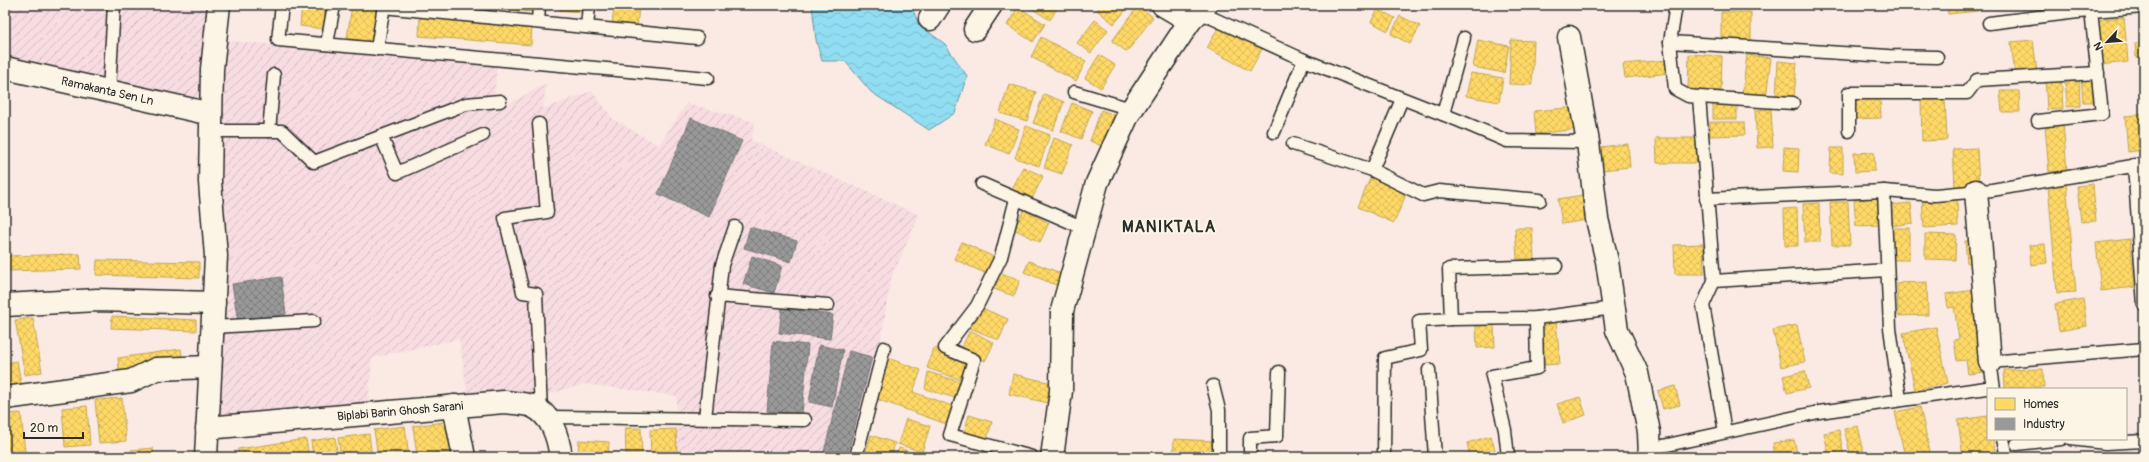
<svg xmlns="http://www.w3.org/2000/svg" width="2149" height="462" font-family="Pangolin,sans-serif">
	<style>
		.industrial { fill: url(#industrial-furrows) }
		.water { fill: url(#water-waves); stroke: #6896a2 }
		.homes { fill: url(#homes-cross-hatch); stroke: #bfa554 }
		.industry { fill: url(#industry-cross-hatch); stroke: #787878 }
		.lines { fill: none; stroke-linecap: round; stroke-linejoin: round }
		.lane-casing { stroke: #2b2b2b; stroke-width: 15 }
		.street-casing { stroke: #2b2b2b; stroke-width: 25 }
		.secondary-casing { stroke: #2b2b2b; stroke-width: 25 }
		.lane { stroke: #fcf5e5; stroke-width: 12 }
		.street { stroke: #fcf5e5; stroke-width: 22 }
		.secondary { stroke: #fcf5e5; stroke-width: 22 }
		.labels { text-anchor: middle; stroke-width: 4; stroke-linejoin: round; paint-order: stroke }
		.street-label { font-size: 12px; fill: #2b2b2b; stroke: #fcf5e5 }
		.district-label { font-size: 16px; font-weight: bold; letter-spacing: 1px; fill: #2b2b2b; stroke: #fcf5e5 }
	</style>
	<defs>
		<pattern id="industrial-furrows" width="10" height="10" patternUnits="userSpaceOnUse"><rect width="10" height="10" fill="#f7dce1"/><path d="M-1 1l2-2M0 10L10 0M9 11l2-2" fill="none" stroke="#d4bdc1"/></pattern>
		<pattern id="water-waves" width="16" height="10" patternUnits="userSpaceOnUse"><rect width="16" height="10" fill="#91ddf1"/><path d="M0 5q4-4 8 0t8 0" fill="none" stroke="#7dbecf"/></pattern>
		<pattern id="homes-cross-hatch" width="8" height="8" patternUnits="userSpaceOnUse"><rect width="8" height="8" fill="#ffd966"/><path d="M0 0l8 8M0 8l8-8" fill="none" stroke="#dbba59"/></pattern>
		<pattern id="industry-cross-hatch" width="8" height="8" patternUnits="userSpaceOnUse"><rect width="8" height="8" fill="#999"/><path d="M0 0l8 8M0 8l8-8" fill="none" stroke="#7d7d7d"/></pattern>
	</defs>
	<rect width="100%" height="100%" fill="#faeae3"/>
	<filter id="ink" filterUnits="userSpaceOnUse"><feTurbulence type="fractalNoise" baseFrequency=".025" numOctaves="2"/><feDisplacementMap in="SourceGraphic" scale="8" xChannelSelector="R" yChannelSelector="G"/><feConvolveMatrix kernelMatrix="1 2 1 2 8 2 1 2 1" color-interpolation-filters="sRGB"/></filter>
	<g filter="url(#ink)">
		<g class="industrial">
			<polygon points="5,5 215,5 207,109 5,63"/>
			<polygon points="220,40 497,65 493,112 546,84 543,109 592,91 614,120 659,145 687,103 755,122 751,140 919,215 891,279 879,350 850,457 674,457 677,396 584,384 533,399 468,397 459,339 372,358 368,408 212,423 214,186"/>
		</g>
		<polygon class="water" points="812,5 911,5 919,25 945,44 967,76 955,113 929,130 871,92 845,61 822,61 816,40"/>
		<g class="homes">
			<polygon points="302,5 326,5 324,29 300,26"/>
			<polygon points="352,5 377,5 372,42 347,38"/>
			<polygon points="512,5 534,5 533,12 512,10"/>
			<polygon points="561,5 582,5 581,12 560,10"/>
			<polygon points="614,5 639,5 637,28 612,26"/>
			<polygon points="1026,5 1059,5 1050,20"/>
			<polygon points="1101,5 1130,5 1114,24 1097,10"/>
			<polygon points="1947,5 1977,5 1978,11 1948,14"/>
			<polygon points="2021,5 2039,5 2039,7 2021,9"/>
			<polygon points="1138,6 1153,17 1127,52 1112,41"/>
			<polygon points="1018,7 1045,24 1033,42 1007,25"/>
			<polygon points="1378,9 1395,18 1388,31 1371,22"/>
			<polygon points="1721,12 1751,12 1751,41 1721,40"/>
			<polygon points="420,15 532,24 531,45 419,36"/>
			<polygon points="1400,16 1420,26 1410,44 1391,34"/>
			<polygon points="2124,17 2128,62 2099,65 2094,20"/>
			<polygon points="1095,20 1108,30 1091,53 1077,43"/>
			<polygon points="1219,26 1262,49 1250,71 1207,48"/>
			<polygon points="1041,37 1086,61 1076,81 1031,57"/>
			<polygon points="1478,40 1509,46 1504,73 1473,67"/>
			<polygon points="1511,40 1534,41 1532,85 1509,84"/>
			<polygon points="2033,40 2037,72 2015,75 2011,42"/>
			<polygon points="2144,42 2144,57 2136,57 2135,43"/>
			<polygon points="1689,54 1722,56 1721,91 1688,90"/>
			<polygon points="1099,55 1115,65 1101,88 1085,78"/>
			<polygon points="1747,55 1771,58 1766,98 1742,95"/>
			<polygon points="1668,60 1670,73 1625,78 1623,64"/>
			<polygon points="1778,61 1797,63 1794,97 1776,95"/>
			<polygon points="1471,73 1503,78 1499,102 1466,96"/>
			<polygon points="2081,75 2094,75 2096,102 2083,102"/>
			<polygon points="2061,76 2063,109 2047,110 2045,77"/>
			<polygon points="2065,76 2079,76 2080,106 2067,107"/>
			<polygon points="1009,84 1036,92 1027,121 1000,113"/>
			<polygon points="2000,91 2019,91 2020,112 2002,112"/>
			<polygon points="1044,94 1064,102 1053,130 1033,123"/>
			<polygon points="1880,95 1881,118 1855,119 1854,96"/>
			<polygon points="1945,99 1947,140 1922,141 1921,100"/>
			<rect x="1713" y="101" width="24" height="18"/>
			<polygon points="1072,103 1092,111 1081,139 1061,131"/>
			<polygon points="1577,107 1579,129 1536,134 1534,111"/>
			<polygon points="1771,109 1773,147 1757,148 1755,110"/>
			<polygon points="1101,110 1123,118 1111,150 1090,141"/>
			<polygon points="2144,114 2144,150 2128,152 2125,116"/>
			<polygon points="995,119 1019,129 1009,154 985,144"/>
			<polygon points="1710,122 1744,122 1745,135 1710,136"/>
			<polygon points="2063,123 2067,171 2049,172 2045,125"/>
			<polygon points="1026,126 1050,135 1039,166 1015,158"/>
			<polygon points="1054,138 1073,145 1062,174 1044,168"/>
			<polygon points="1656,138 1696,138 1697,163 1657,163"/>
			<polygon points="1628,144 1630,167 1602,170 1600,147"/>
			<polygon points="1784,147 1799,148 1798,172 1783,171"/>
			<polygon points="1831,148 1843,148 1843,174 1830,173"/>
			<polygon points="1977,148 1979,186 1955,187 1953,149"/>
			<polygon points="1874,152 1875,171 1855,172 1854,153"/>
			<polygon points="1023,167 1043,176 1031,201 1011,191"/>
			<polygon points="1371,176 1407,192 1394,223 1358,207"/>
			<polygon points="2066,183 2076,292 2057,293 2048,185"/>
			<polygon points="2093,184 2096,221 2081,222 2077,186"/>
			<polygon points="1589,194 1593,219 1562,224 1558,199"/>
			<polygon points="1957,197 1958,226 1924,228 1922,200"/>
			<polygon points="1880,198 1882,225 1856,226 1854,200"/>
			<polygon points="1830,202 1848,202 1850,245 1832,245"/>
			<polygon points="1819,203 1820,242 1805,242 1803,204"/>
			<polygon points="1911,203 1913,223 1891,226 1889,205"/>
			<polygon points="1797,208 1798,246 1785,246 1784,209"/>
			<polygon points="1024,210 1049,223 1040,242 1014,229"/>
			<polygon points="1515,228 1532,228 1534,259 1517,259"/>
			<rect x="1891" y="228" width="18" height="32"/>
			<polygon points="1925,234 1956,235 1955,260 1925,259"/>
			<polygon points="2130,239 2135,287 2101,291 2096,243"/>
			<polygon points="1977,240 1979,262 1967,263 1965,241"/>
			<polygon points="962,242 996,258 989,275 954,259"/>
			<polygon points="1703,244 1704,274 1675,274 1674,245"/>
			<polygon points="2045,244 2047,263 2031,265 2029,245"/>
			<polygon points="80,254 81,269 5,271 5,256"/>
			<polygon points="97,260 199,262 199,278 96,275"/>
			<polygon points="1029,261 1066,275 1061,287 1024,272"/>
			<polygon points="996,271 1020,280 1014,296 991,288"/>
			<polygon points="1927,282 1928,315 1898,316 1897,283"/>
			<polygon points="1974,290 1985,372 1968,374 1966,360 1957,361 1954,340 1959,339 1954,307 1948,308 1946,294"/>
			<polygon points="2083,299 2087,326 2059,331 2055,304"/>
			<polygon points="979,307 1008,319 999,340 970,328"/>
			<polygon points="112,316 196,320 196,331 111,328"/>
			<polygon points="33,318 42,372 25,375 15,320"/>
			<polygon points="1556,320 1560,364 1544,365 1541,321"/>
			<polygon points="1494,325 1495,347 1477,348 1476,326"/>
			<polygon points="1797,325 1805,362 1781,367 1773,330"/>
			<polygon points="1936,327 1948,383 1915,390 1903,333"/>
			<polygon points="970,330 994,343 985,361 961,349"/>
			<polygon points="934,348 971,360 964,381 927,368"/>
			<polygon points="181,349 183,363 119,371 118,358"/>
			<polygon points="888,358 921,370 913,392 955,407 949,425 874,398"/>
			<polygon points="17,361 23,394 5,394 5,363"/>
			<polygon points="2043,369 2044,387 2005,388 2004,370"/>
			<polygon points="1805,371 1809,388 1787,393 1783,376"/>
			<polygon points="928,372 964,383 959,399 925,389"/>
			<polygon points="1013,374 1052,383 1048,403 1009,394"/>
			<polygon points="1675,386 1680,405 1663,409 1658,391"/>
			<polygon points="1580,397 1586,415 1563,423 1557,404"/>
			<polygon points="122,398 126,441 99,443 95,400"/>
			<polygon points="87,406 90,445 65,447 62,408"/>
			<polygon points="1920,407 1931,457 1905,457 1895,412"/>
			<polygon points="21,413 25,452 5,453 5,414"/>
			<polygon points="969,415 992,422 986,442 963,436"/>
			<polygon points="1988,416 1988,439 1993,439 1996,457 1963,457 1958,420"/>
			<polygon points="906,419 930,426 922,452 898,444"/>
			<polygon points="453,421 456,452 417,456 413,426"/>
			<polygon points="405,426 409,457 378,457 374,430"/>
			<polygon points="1858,426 1865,457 1851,457 1844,429"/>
			<polygon points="625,428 641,428 642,455 626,455"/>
			<polygon points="676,429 677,454 651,455 650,430"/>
			<polygon points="1839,430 1844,457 1829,457 1824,433"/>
			<polygon points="369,434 372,457 341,457 338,438"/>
			<polygon points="871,435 895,443 891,457 865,455"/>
			<polygon points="1491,436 1497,457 1470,457 1467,443"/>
			<polygon points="335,437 338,457 313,457 311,441"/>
			<polygon points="306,439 309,457 239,457 238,449"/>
			<polygon points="1174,439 1213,441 1212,457 1173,457"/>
			<polygon points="579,440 609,442 608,457 578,455"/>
			<polygon points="1794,440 1798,457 1775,457 1773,443"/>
			<polygon points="153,448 154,457 132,457 131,450"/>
			<polygon points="899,448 926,457 896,457"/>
			<polygon points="456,453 456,457 429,457"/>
		</g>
		<g class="industry">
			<polygon points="691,118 742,141 709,217 658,194"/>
			<polygon points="750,227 797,241 791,262 744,248"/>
			<polygon points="752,256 782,266 774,293 743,284"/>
			<polygon points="281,277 286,314 238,322 232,284"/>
			<polygon points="782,308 833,315 830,339 779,333"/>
			<polygon points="773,341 808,345 802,414 767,411"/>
			<polygon points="819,345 843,350 832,407 809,402"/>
			<polygon points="849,351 872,357 847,457 843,457 824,452"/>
		</g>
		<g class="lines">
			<defs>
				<g id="lane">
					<polyline points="282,5 278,40 708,78"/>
					<polyline points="1676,5 1670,42 1675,89 1688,96 1699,97 1714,281 1887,270"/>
					<polyline points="383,7 697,38"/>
					<polyline points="1199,12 1304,60 1460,121 1507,141 1588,142"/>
					<polyline points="538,22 539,5"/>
					<polyline points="1989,23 2078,12 2144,7"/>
					<polyline points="587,27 589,5"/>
					<polyline points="1670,42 1888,56 1937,57"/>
					<polyline points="327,44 334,5"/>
					<polyline points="377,49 384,5"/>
					<polyline points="109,91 114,5"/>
					<polyline points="1074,92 1131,109"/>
					<polyline points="1699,97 1793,103"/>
					<polyline points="1443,114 1464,38"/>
					<polyline points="2038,121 2102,114 2091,11"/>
					<polyline points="539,124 547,212 505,218 523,292 536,294 541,412"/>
					<polyline points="211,131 282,131 314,162 466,104 500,101"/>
					<polyline points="269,131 274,75"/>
					<polyline points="1849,131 1849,93 1967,93 1977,80 2098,73"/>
					<polyline points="1274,132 1304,60"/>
					<polyline points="381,136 397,173 483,135"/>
					<polyline points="1293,144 1372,170 1423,195 1439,191 1540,200"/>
					<polyline points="2134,165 2144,305"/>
					<polyline points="1372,170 1402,99"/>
					<polyline points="982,184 1084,228"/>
					<polyline points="1884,191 1890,328 1900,400"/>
					<polyline points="1016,199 1001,257 977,306 945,348 974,360 950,435 1032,457"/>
					<polyline points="1706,199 1884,191 1935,195 1992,190 2144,164"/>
					<polyline points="1714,281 1703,305 1725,432"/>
					<polyline points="717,296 828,305"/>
					<polyline points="1451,319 1449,269 1556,266"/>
					<polyline points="213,327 314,321"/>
					<polyline points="1429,370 1435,457"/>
					<polyline points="1213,386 1219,410 1219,457"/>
					<polyline points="1994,389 1990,362 2144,349"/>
					<polyline points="549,417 805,420"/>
					<polyline points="705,418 722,265 735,227"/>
					<polyline points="2003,439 2007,457"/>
					<polyline points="2071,439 2105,443 2144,441"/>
					<polyline points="2017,444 2061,439"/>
					<polyline points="1649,449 1819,412 1993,387"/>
					<polyline points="856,457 884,348"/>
					<polyline points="1250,457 1250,438 1277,436 1279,372"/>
					<polyline points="1384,457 1385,358 1421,350 1419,321 1451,319 1536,318 1614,308"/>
					<polyline points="1508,457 1505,430 1492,376 1537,368 1536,318"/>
				</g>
				<g id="street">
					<polyline points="1163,5 1190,21"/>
					<polyline points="930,19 939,5"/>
					<polyline points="975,29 991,5"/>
					<polyline points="1569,37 1588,142 1597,219 1607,261 1617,330 1637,373 1649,432 1650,457"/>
					<path id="s1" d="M5 68 211 114"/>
					<polyline points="1976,191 1990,362"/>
					<polyline points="5,305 97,300 214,303"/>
					<polyline points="5,398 131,381 156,369 210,367"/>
					<polyline points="454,406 464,457"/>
					<path id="s2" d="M207 428 504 402C512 403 524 403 532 406 552 415 558 437 561 457"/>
					<polyline points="1052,457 1061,391 1062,311 1097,183 1128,115 1190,21 1206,5"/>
				</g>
				<polyline id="secondary" points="206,457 216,256 210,182 212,69 219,5"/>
			</defs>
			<use href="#lane" class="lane-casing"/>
			<use href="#street" class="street-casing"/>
			<use href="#secondary" class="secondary-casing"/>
			<use href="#lane" class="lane"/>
			<use href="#street" class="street"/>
			<use href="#secondary" class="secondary"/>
		</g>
	</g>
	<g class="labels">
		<g class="street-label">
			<text dy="4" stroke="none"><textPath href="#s1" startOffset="105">Ramakanta Sen Ln</textPath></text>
			<text dy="4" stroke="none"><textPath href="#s2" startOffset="194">Biplabi Barin Ghosh Sarani</textPath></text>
		</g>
		<g class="district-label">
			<text x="1169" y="232">MANIKTALA</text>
		</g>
	</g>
	<rect width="2149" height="462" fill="none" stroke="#fcf5e5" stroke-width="20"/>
	<rect x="10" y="10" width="2129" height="442" fill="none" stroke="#2b2b2b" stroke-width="1.5" filter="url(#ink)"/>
	<rect x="1987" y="388" width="140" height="52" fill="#fcf5e5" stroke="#a8a49b"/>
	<rect x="1995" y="398" width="20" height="12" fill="#ffd966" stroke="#a8a49b"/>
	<text x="2023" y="408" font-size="12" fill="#2b2b2b">Homes</text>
	<rect x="1995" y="418" width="20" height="12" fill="#999999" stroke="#a8a49b"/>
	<text x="2023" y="428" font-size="12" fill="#2b2b2b">Industry</text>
	<g transform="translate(2107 42) rotate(244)" stroke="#fcf5e5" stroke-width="3" paint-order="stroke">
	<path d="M0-3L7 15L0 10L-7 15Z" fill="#2b2b2b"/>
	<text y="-6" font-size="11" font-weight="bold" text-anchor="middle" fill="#2b2b2b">N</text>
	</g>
	<path d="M24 432v6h59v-6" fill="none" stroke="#2b2b2b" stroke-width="2"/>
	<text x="30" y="432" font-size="12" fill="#2b2b2b" stroke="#fcf5e5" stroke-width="3" paint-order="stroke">20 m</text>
</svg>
